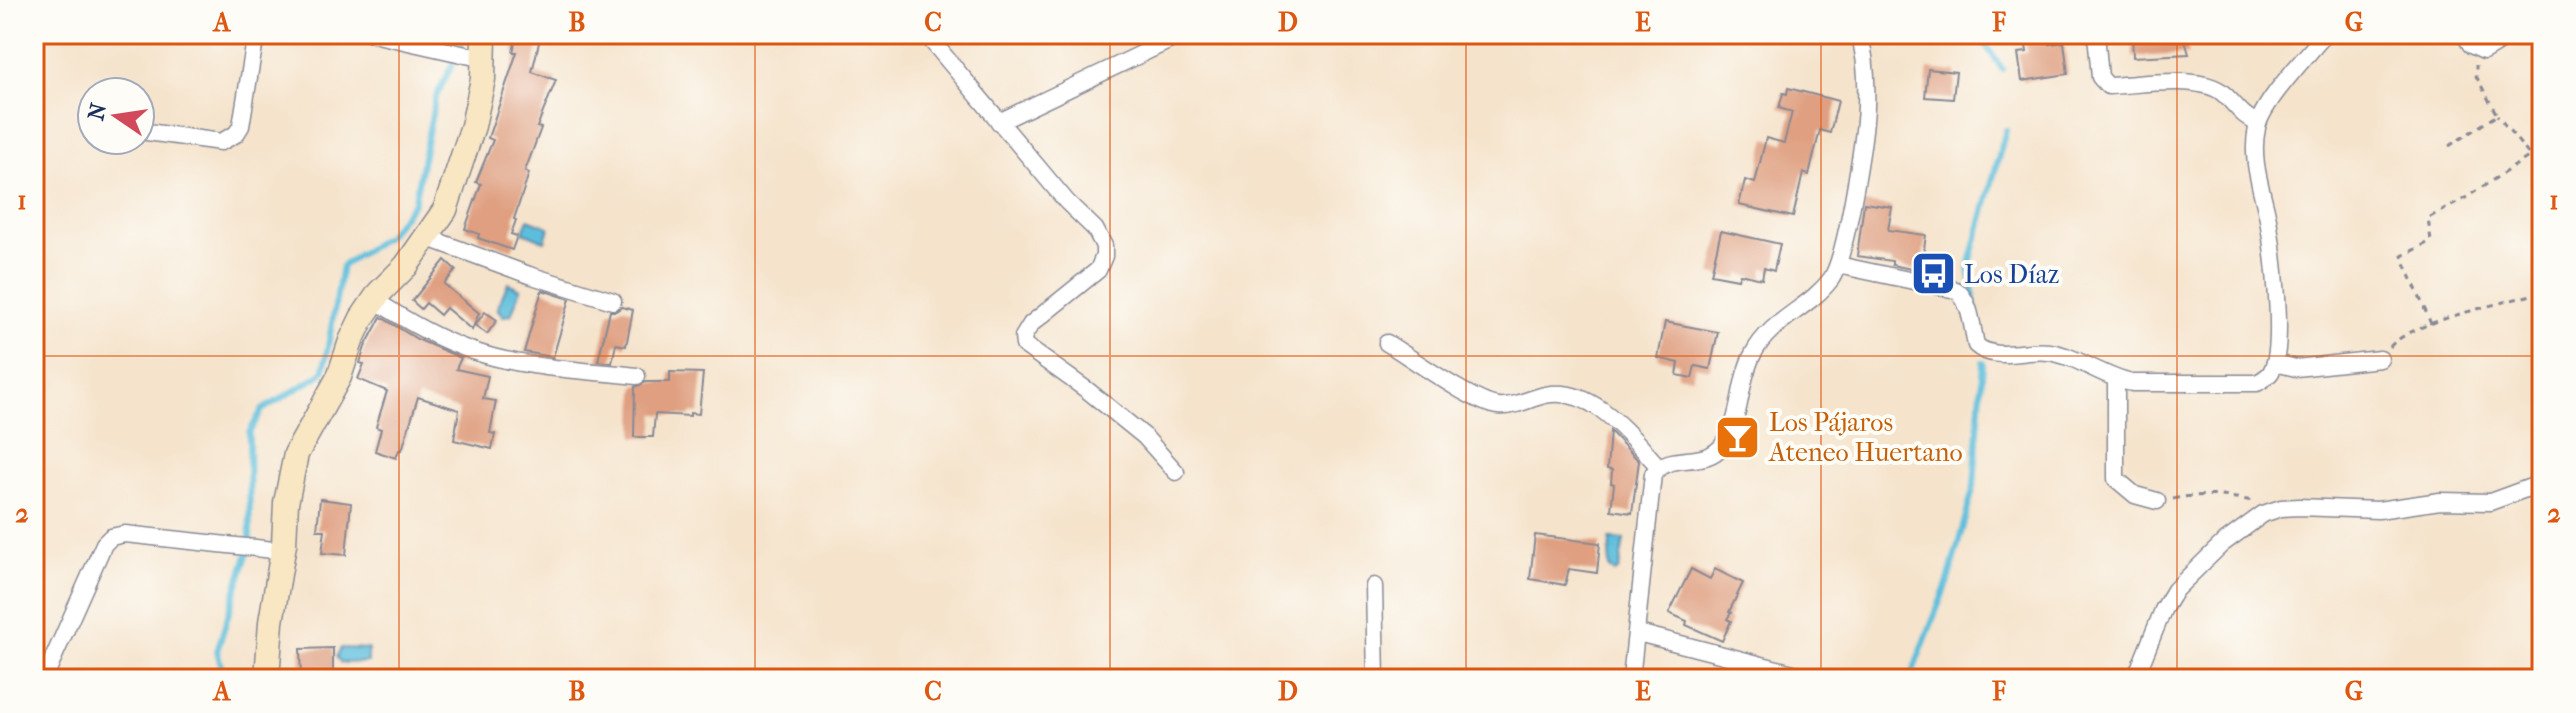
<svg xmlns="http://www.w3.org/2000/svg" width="2576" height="713" font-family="'IM FELL French Canon',serif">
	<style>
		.water { fill: #5dbedb; stroke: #3c769c; stroke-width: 2 }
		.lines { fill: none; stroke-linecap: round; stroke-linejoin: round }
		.stream { stroke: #5dbedb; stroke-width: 6 }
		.building { fill: #df9f80 }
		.minor-casing { stroke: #888994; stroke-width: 19 }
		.secondary-casing { stroke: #888994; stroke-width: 27 }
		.path { stroke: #888994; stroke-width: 3; stroke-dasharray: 6 6; stroke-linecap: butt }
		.minor { stroke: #fff; stroke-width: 16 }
		.secondary { stroke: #f9e7c3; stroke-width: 24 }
		.grid { fill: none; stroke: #de5710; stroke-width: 2; stroke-opacity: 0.55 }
		.labels { text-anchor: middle; stroke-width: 8; stroke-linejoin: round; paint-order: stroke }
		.transit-label { font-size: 26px; fill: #164399; stroke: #fdfcf7; text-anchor: start }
		.food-label { font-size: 26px; fill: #c56008; stroke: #fdfcf7; text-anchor: start }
		.neatline { fill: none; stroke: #de5710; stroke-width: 3 }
		.grid-label { font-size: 26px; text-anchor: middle; font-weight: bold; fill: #de5710 }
	</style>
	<rect width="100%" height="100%" fill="#fdfcf7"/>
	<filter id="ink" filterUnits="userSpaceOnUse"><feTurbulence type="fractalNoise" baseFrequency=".0125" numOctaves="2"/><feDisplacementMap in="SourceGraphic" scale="16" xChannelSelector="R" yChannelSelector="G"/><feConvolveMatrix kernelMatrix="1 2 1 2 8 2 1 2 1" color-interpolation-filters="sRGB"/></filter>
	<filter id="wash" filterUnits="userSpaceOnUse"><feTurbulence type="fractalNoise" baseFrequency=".006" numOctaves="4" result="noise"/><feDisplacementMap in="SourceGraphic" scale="32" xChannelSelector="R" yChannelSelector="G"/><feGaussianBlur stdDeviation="1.8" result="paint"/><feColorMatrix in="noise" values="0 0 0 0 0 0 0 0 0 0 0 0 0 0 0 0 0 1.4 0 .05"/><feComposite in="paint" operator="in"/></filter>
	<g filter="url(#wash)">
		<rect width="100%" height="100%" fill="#f5e3cb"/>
		<g class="water">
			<polygon points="528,219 549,227 545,241 523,232"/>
			<polygon points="508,283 521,289 511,315 503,316 497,308"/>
			<polygon points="1610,539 1624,540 1619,569 1615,572 1609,568"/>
			<polygon points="341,648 368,649 368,662 341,663 336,657"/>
		</g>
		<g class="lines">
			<g class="stream">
				<polyline points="1978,34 2002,69"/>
				<polyline points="1976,310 1969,267 2006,130"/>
				<polyline points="225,679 217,651 250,545 249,433 262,410 320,375 324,369 342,266 387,236 414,203 435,99 463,43 463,34"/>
				<polyline points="1910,679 1948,581 1974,486 1983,363"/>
			</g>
		</g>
		<g id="blocks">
			<g class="building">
				<polygon points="517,34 541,34 532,72 556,80 537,127 541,128 525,171 529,173 514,219 516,220 511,234 517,236 512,250 478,238 479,234 465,229 481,184 476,182 493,140 488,138 517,52 513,52"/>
				<polygon points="2132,34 2183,34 2189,54 2133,57"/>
				<polygon points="2049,36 2050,44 2064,42 2068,74 2022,81 2018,53 2027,52 2025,39"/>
				<polygon points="1928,69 1956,72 1953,99 1925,97"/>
				<polygon points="1788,88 1838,101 1830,133 1820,130 1809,175 1803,173 1793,217 1739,205 1745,180 1755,183 1766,138 1784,143 1792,112 1779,108 1783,93 1787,94"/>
				<polygon points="1864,203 1892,207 1888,230 1926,235 1921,271 1892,265 1892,261 1857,256"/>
				<polygon points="1721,231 1780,244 1774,271 1764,268 1762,279 1740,274 1738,279 1711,274"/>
				<polygon points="445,260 456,270 444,284 479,313 472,330 446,308 440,315 426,303 421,309 412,301"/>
				<polygon points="542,290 570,299 553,357 524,352"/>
				<polygon points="622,307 633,310 626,346 616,344 612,363 598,361 610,311 616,311"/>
				<polygon points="485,312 497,320 487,334 475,325"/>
				<polygon points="381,317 417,339 461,358 456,369 488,376 483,399 496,401 490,433 495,434 492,449 454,440 459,410 418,397 402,450 399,450 396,458 375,451 381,429 376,427 387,391 358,379 364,364 360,363 365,347"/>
				<polygon points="1665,322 1718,332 1710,369 1695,366 1692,378 1677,375 1679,363 1658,358"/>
				<polygon points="670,372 703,373 699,414 690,413 690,416 655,414 653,437 634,437 635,387 646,382 670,382"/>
				<polygon points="1610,431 1639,461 1632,513 1611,510 1614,484 1611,483 1612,470 1607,469"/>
				<polygon points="320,499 351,503 346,555 322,553 325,530 317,530"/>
				<polygon points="1535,535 1600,543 1597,573 1569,569 1565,585 1530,579"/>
				<polygon points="1691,569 1710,579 1715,569 1743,583 1729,612 1731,613 1727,619 1731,621 1722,641 1686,625 1687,621 1669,613"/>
				<polygon points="333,648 333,679 301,679 300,649"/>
			</g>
		</g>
	</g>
	<g filter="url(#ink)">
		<use href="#blocks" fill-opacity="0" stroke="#888994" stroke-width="2"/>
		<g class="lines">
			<defs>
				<g id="minor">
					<polyline points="373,34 484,59"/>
					<polyline points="926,34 1067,202 1095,229 1104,246 1104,256 1098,270 1031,324 1023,337 1024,345 1087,390 1144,436 1176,472"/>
					<path d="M2096 34 2100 77 2108 86C2137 85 2195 75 2220 91 2234 101 2240 116 2258 123"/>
					<polyline points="2464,34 2471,45 2484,51 2512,34"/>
					<polyline points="999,122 1183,34"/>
					<polyline points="140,131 221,142 236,134 241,126 256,34"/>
					<polyline points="426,237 529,275 613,301"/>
					<path d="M1838 265 1956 290C1971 301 1972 328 1976 345 1994 362 2026 349 2049 352 2078 356 2102 377 2132 383H2257C2262 380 2268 377 2271 372 2286 348 2273 248 2268 219 2262 189 2250 160 2257 128 2262 102 2307 56 2325 34"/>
					<path d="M375 300C406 321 437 339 473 351 525 369 583 370 637 376"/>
					<path d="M1387 343C1410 357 1475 404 1498 406 1514 408 1530 398 1545 395 1593 385 1630 436 1659 467"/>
					<polyline points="2275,363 2296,368 2380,359"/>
					<polyline points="2116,380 2116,479 2135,495 2157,501"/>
					<polyline points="1374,586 1376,679"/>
					<polyline points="1638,633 1816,679"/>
					<polyline points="44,679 104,544 111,537 125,534 283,551"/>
					<path d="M1631 679 1653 474C1671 450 1703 470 1723 445 1742 420 1738 382 1753 354 1771 319 1809 309 1831 279 1846 258 1865 136 1866 106 1867 83 1866 56 1859 34"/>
					<polyline points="2135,679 2163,610 2175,590 2222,544 2263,514 2281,508 2299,507 2378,510 2440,501 2490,502 2542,483"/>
				</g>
				<polyline id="secondary" points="267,679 271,622 284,544 286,503 296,454 339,377 351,341 362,318 379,293 406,266 445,210 473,126 483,79 484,34"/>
			</defs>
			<use href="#minor" class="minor-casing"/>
			<use href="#secondary" class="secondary-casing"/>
			<g class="path">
				<polyline points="2449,146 2497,115 2476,76 2476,65"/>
				<polyline points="2532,155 2542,149"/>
				<polyline points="2431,324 2402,256 2431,241 2428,218 2459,202 2530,156 2497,115"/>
				<path d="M2390 347C2409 322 2508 302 2542 292"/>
				<path d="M2173 499C2200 493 2225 495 2252 501"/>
			</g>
			<use href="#minor" class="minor"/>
			<use href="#secondary" class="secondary"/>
		</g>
	</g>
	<path class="grid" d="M399 34V679M755 34V679M1110 34V679M1466 34V679M1821 34V679M2177 34V679M34 356H2542"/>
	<defs>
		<symbol id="bus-square" viewBox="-11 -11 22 22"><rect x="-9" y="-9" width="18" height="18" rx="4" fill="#1a4fb4" stroke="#fdfcf7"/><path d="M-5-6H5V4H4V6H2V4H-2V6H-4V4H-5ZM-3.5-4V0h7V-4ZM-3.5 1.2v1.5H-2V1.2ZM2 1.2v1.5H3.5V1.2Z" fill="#fff"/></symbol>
		<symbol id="bar-square" viewBox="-11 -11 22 22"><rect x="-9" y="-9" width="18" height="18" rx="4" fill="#e8710a" stroke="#fdfcf7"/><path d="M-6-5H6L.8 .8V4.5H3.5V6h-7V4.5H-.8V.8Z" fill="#fff"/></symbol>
	</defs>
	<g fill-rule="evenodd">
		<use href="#bus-square" x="1908" y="248" width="51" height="51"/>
		<use href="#bar-square" x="1712" y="412" width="51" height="51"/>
	</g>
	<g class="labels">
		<g class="transit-label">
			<text x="1964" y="283">Los Díaz</text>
		</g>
		<g class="food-label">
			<text x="1769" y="431">Los Pájaros<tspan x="1769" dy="30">Ateneo Huertano</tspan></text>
		</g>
	</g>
	<rect width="2576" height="713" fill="none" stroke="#fdfcf7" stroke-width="88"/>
	<g transform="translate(116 116) rotate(283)"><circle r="38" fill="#fdfcf7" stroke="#a3aaba" stroke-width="2"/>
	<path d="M0-6L14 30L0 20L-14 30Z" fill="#d1495b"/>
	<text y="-12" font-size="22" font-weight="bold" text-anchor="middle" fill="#1b2f5e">N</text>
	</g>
	<rect x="44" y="44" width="2488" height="625" class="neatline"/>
	<g class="grid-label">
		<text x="222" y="31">A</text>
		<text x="577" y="31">B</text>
		<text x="933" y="31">C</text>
		<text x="1288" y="31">D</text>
		<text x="1643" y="31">E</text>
		<text x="1999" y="31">F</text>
		<text x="2354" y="31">G</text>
		<text x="22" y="209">1</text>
		<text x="2554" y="209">1</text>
		<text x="22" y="522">2</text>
		<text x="2554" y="522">2</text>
		<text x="222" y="700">A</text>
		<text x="577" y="700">B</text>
		<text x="933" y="700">C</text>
		<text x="1288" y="700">D</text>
		<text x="1643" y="700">E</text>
		<text x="1999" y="700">F</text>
		<text x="2354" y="700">G</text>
	</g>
</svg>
